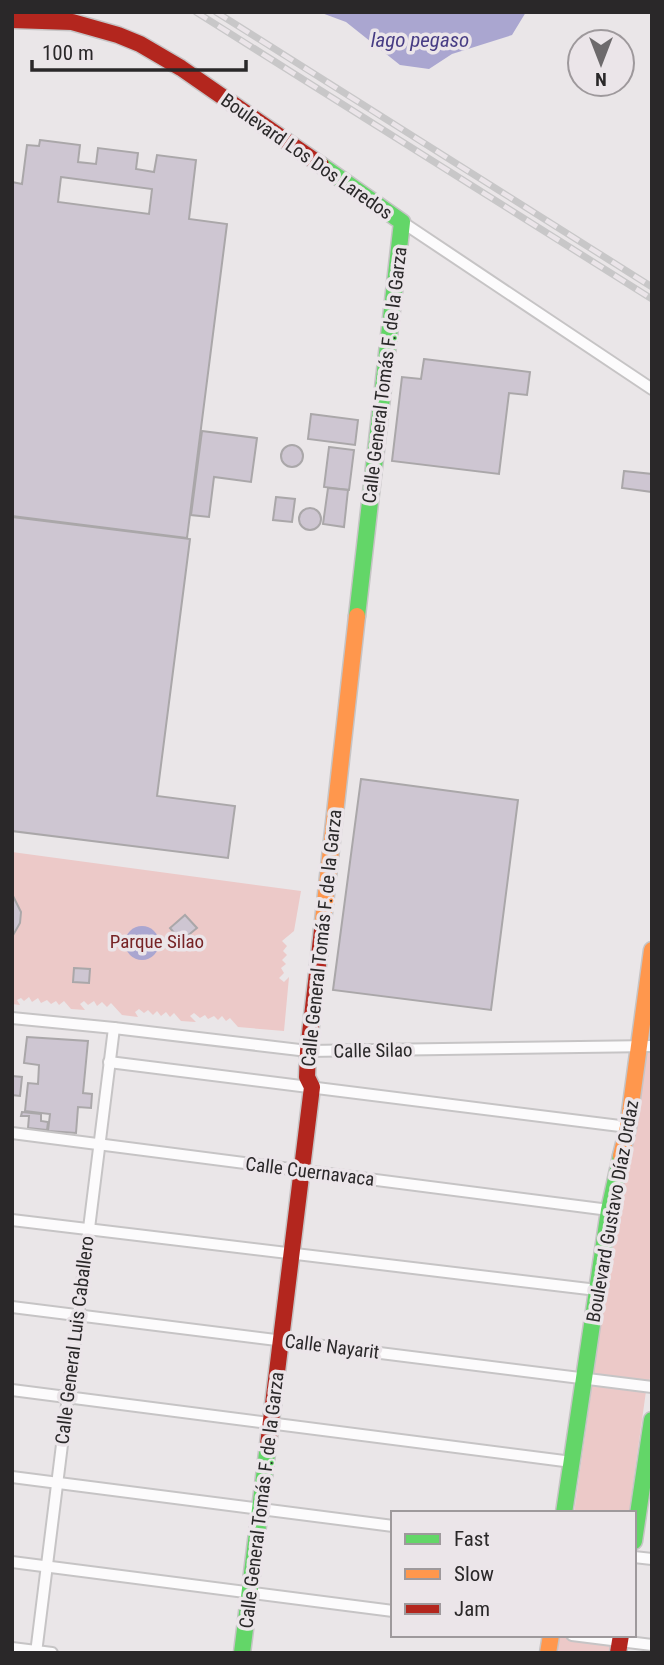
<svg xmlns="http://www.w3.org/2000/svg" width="664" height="1665" font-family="'Roboto Condensed',sans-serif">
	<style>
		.green { fill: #ecc9c8 }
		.water { fill: #aaa6d0 }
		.building { fill: #cec6d2; stroke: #aaa7a9; stroke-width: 2; fill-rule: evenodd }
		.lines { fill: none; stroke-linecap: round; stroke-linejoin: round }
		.street-casing { stroke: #c6c4c5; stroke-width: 14 }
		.fast-casing { stroke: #c6c4c5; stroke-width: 19 }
		.slow-casing { stroke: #c6c4c5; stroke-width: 19 }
		.jam-casing { stroke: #c6c4c5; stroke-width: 19 }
		.street { stroke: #fcfbfc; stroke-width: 10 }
		.fast { stroke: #63d668; stroke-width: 16 }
		.slow { stroke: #ff974d; stroke-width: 16 }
		.jam { stroke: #b3261e; stroke-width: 16 }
		.rail-casing { stroke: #c8c7c8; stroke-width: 7 }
		.rail { stroke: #ebe5e9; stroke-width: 4.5; stroke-dasharray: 13; stroke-linecap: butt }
		.labels { text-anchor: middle; stroke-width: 7; stroke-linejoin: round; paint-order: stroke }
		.street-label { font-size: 19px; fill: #2a2829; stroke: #ebe5e9 }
		.park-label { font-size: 19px; fill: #772426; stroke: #ebe5e9 }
		.water-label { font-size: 21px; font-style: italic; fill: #473c84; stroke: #ebe5e9 }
	</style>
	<rect width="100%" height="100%" fill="#eae6e8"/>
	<g class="green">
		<polygon points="12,852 301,891 294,931 282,941 287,946 283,951 287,955 282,960 286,964 281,968 284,973 279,978 284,982 289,977 284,1031 238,1027 230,1018 226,1021 222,1016 218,1020 214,1016 208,1019 205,1015 200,1018 194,1013 190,1016 196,1022 181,1021 174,1013 170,1017 166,1012 161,1016 157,1011 153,1015 148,1010 144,1013 139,1009 135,1012 138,1017 122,1015 111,1003 107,1007 102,1002 97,1006 94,1001 88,1005 84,1001 80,1004 85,1010 71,1009 64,1001 59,1005 56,1001 51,1004 47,1000 41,1003 38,998 32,1002 29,997 24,1001 21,998 17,1000 20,1005 12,1004"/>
		<polygon points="652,961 652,1367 649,1383 647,1384 629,1513 574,1513"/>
		<polygon points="557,1635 613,1635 611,1653 555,1653"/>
	</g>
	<g class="water">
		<polygon points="319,12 526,12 512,35 452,54 429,69 400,65 346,22"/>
		<circle cx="142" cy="943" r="17"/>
	</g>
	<g class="building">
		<path d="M40 140 80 145 78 162 96 164 98 148 138 153 136 169 154 172 157 155 196 160 189 219 227 224 187 538 12 516V182L22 184 27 145 39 146ZM61 177 152 189 149 214 58 202Z"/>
		<polygon points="424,359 530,372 527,395 509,393 499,474 392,461 402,377 421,379"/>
		<polygon points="311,414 358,420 355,445 308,439"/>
		<polygon points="202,431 257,438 251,482 214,477 209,517 191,515"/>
		<circle cx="292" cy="456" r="11"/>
		<polygon points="329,447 354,450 349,490 324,487"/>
		<polygon points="624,471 652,474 652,492 622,488"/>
		<polygon points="328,488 348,490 344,527 323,524"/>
		<polygon points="276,497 295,499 292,522 273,520"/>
		<circle cx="310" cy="519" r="11"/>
		<polygon points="12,517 190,539 157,796 235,806 228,858 12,831"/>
		<polygon points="361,779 518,800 491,1010 333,990"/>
		<polygon points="12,894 21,912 20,923 12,937"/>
		<polygon points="185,915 197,928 181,941 170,928"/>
		<polygon points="74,968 90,969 89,983 73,982"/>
		<polygon points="27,1037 88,1041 83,1093 92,1094 91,1108 78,1107 76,1133 48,1131 50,1114 25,1111 28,1083 38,1084 39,1065 24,1063"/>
		<polygon points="12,1076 22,1077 20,1096 12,1095"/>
		<polygon points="22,1112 41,1114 41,1121 48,1122 47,1130 28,1128 29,1116 21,1116"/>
	</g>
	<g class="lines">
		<defs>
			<g id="street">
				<polyline points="402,222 652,389"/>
				<polyline points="12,1018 114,1028 308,1051 652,1046"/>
				<polyline points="109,1062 628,1127"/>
				<polyline points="12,1133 609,1210"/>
				<polyline points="12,1220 597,1290"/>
				<polyline points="12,1307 652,1387"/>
				<polyline points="12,1390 572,1462"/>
				<polyline points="12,1477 393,1526"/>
				<polyline points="634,1557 652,1559"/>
				<polyline points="12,1562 393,1611"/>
				<polyline points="572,1635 652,1645"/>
				<polyline points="12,1648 52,1653"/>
				<polyline points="36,1653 114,1028"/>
			</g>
			<g id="fast">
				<polyline points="321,165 402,222 357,616"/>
				<polyline points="564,1513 609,1210 621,1156"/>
				<polyline points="634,1541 652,1420"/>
				<polyline points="242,1653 268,1445"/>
			</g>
			<g id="slow">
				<polyline points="322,930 357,616"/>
				<polyline points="621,1156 628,1127 652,950"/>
				<polyline points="548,1653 551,1635"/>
			</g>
			<g id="jam">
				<polyline points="12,20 72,22 118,35 140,44 181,68 321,165"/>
				<polyline points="268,1445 312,1087 307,1077 308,1051 322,930"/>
				<polyline points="618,1653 621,1635"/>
			</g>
		</defs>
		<use href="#street" class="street-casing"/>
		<use href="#fast" class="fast-casing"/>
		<use href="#slow" class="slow-casing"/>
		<use href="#jam" class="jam-casing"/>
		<use href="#street" class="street"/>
		<use href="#fast" class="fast"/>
		<use href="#slow" class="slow"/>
		<use href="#jam" class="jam"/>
		<defs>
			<g id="rail">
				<polyline points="196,12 652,299"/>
				<polyline points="216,12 652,287"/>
			</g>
		</defs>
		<use href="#rail" class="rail-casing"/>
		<use href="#rail" class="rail"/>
	</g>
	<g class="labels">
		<g class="street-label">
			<text transform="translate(307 156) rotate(35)" y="7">Boulevard Los Dos Laredos</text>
			<text transform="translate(384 375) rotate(-83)" y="7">Calle General Tomás F. de la Garza</text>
			<text transform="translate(321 938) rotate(-84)" y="7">Calle General Tomás F. de la Garza</text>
			<text transform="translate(373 1050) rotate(-1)" y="7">Calle Silao</text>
			<text transform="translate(310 1171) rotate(7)" y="7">Calle Cuernavaca</text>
			<text transform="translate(612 1211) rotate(-80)" y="7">Boulevard Gustavo Díaz Ordaz</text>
			<text transform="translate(74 1340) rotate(-83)" y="7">Calle General Luis Caballero</text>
			<text transform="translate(332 1346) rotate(7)" y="7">Calle Nayarit</text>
			<text transform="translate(261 1500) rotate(-83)" y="7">Calle General Tomás F. de la Garza</text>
		</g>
		<g class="park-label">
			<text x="157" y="948">Parque Silao</text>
		</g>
		<g class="water-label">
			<text x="420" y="47">lago pegaso</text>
		</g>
	</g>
	<rect width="664" height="1665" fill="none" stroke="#2a2829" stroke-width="28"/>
	<rect x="391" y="1511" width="245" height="126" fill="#ebe5e9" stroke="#9e999c" stroke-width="2"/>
	<rect x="405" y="1534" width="35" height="10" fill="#63d668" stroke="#9e999c" stroke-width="2"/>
	<text x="454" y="1546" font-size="21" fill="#2a2829">Fast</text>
	<rect x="405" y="1569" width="35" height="10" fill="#ff974d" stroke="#9e999c" stroke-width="2"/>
	<text x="454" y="1581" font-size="21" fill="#2a2829">Slow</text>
	<rect x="405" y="1604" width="35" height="10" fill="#b3261e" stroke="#9e999c" stroke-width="2"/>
	<text x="454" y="1616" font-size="21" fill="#2a2829">Jam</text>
	<g transform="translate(601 63) rotate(180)"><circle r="33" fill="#ebe5e9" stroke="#9e999c" stroke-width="2"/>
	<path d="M0-5L12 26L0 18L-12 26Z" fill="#6d6a6c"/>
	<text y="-10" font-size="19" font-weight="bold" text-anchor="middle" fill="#2a2829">N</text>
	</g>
	<path d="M32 60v10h214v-10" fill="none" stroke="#2a2829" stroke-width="3.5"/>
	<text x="42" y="60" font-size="21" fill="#2a2829" stroke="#ebe5e9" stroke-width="5" paint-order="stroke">100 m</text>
</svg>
